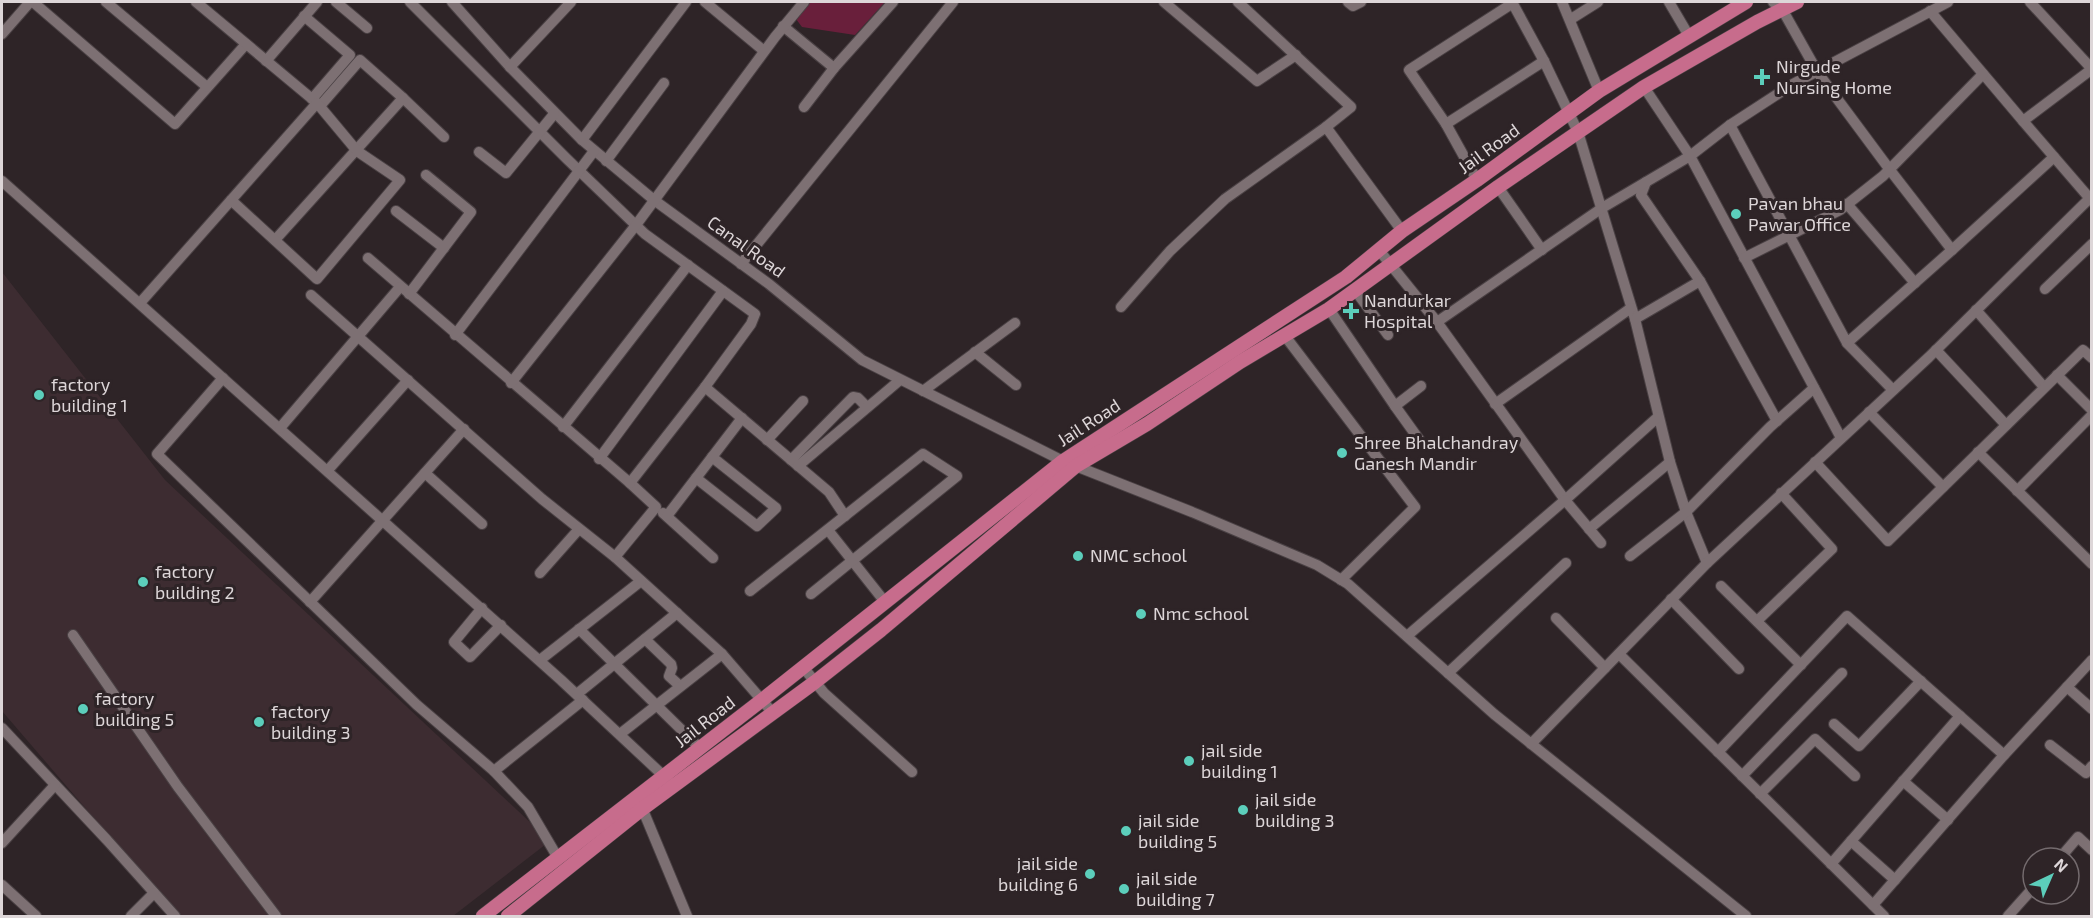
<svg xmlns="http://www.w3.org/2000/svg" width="2093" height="918" font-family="'Exo 2',sans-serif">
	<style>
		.built { fill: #3d2c31 }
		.green { fill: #691f3b }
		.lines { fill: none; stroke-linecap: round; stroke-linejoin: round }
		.minor-casing { stroke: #4a4144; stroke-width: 12 }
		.major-casing { stroke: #4a4144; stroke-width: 15 }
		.minor { stroke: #7d7073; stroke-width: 10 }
		.major { stroke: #c76c8c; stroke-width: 14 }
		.poi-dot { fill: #5ccebb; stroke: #2e2427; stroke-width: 2 }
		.labels { text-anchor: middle; stroke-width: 6; stroke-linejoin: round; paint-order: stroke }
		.poi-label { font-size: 18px; fill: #ddd6d8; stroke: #2e2427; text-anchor: start }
		.street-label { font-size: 18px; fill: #ddd6d8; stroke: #2e2427 }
	</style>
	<rect width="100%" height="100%" fill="#2e2427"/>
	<polygon class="built" points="2,272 165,480 550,841 453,916 178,916 2,711"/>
	<polygon class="green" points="804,2 885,2 855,35 802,27 793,15"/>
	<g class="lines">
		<defs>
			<g id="minor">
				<polyline points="33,2 175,124 246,44"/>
				<polyline points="106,2 207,87"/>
				<polyline points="196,2 317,103"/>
				<polyline points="336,2 367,28"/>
				<polyline points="410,2 567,159 645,234 755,314 751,324 705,387 630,483 656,507 615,557 722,654 773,713"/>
				<polyline points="452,2 510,67 582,140 654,200 769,284 862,360 1063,461 1192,512 1317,565 1348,584 1494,714 1746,916"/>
				<polyline points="705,2 764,51"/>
				<polyline points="1164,2 1257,81 1296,55"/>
				<polyline points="1238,2 1351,107 1326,127 1402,231"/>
				<polyline points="1348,2 1353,6 1361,2"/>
				<polyline points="1512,2 1544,61 1578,132 1635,319 1670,462 1686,512 1707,563"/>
				<polyline points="1562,2 1599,91"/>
				<polyline points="1669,2 1689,36"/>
				<polyline points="1773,2 1782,9 1818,73 1890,170 1952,250 2054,157"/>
				<polyline points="2030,2 2092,69"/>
				<polyline points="1930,11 2023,121"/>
				<polyline points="304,16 350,55 312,99"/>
				<polyline points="1571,19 1598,2"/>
				<polyline points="783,26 834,68"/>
				<polyline points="2,34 30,2"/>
				<polyline points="266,61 317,2"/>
				<polyline points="510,67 571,2"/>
				<polyline points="2092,69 2023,121 2092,201"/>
				<polyline points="1644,87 1690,156 1841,438"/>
				<polyline points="320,106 360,60 403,98"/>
				<polyline points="804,107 834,68 893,2"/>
				<polyline points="1446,124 1544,61"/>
				<polyline points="1730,125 1847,343 1952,250"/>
				<polyline points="582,140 686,2"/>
				<polyline points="479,152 506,173 554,114"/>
				<polyline points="606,161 664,83"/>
				<polyline points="1477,180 1446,124 1409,70 1513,3"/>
				<polyline points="2,181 561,680 668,780"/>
				<polyline points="1646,182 1641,195 1700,281 1777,421"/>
				<polyline points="1498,187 1542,250"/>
				<polyline points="1847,204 1915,283"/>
				<polyline points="396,211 444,248"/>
				<polyline points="275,240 403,98 444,137"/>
				<polyline points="1378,249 1437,322 1565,500 1658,417"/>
				<polyline points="368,258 630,483"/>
				<polyline points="1744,258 1840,210 1883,176 1983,74"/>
				<polyline points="741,264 953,2"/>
				<polyline points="2045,289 2092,244"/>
				<polyline points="1355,290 1388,335"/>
				<polyline points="409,294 471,212 426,175"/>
				<polyline points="311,295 542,499 615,557"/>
				<polyline points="140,303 317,103 357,151 400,180 317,279 231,200"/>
				<polyline points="1121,307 1170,251 1225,199 1326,127"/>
				<polyline points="1329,309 1395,406 1423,445"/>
				<polyline points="1976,310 2044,387"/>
				<polyline points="1635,319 1700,281"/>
				<polyline points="1437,322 1602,208 1690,156 1730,125 1793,84 1948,2"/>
				<polyline points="455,335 594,151"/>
				<polyline points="1285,336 1415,507 1341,580"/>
				<polyline points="1847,343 1893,390"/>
				<polyline points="1936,350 2006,425"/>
				<polyline points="975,352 1016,385"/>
				<polyline points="2057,375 2092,410"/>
				<polyline points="223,378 157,454 417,705 494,771 583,700"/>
				<polyline points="511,383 636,225 775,37 804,2"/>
				<polyline points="705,387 829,492 845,516"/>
				<polyline points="923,391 1015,323"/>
				<polyline points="1495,404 1631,308"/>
				<polyline points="1395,406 1421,386"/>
				<polyline points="1869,412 1943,487"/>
				<polyline points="563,427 688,265"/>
				<polyline points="280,428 400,287"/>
				<polyline points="767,440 803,401"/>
				<polyline points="1978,452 2092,564"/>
				<polyline points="599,459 723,291"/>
				<polyline points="791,460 853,397 858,398 867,407"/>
				<polyline points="1815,462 1888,541 2083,350 2092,358"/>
				<polyline points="798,466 900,380"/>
				<polyline points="328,470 408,380"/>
				<polyline points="425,473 482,524"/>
				<polyline points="696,478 757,526 776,508 712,457"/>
				<polyline points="2017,491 2092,415"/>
				<polyline points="663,513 713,558"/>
				<polyline points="667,516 742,418"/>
				<polyline points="1589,529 1670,462"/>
				<polyline points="828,530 885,602"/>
				<polyline points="1630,556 1686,512 1770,427 1814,388"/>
				<polyline points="540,573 579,529"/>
				<polyline points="1721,586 1801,665"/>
				<polyline points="750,591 923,454 957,476 811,594"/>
				<polyline points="1671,599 1739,669"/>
				<polyline points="310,602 464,429"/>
				<polyline points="482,608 454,642 470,657 501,625"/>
				<polyline points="1556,618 1605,668"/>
				<polyline points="1757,621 1832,549 1781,493"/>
				<polyline points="579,629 700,748"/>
				<polyline points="73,635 178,787 276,916"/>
				<polyline points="1407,636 1565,500 1601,543"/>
				<polyline points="645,639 671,664 672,668 669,676 680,686"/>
				<polyline points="1619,654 1884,916"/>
				<polyline points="540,660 641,581"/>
				<polyline points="803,667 824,693 912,772"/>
				<polyline points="1448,673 1566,563"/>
				<polyline points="2067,687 2092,709"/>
				<polyline points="577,694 677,613"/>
				<polyline points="1834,724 1859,746 1921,681"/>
				<polyline points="2,728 107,840 175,916"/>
				<polyline points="620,734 722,654"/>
				<polyline points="1531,744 1707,563 1929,357 2092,196"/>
				<polyline points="2050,745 2086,773 2092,766"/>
				<polyline points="1718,752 1847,616 2004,755"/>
				<polyline points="494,771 528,807 558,858"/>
				<polyline points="1742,776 1842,673"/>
				<polyline points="1903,781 1948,820"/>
				<polyline points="1760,794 1815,739 1855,776"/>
				<polyline points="640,803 687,916"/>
				<polyline points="1851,841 1895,880"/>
				<polyline points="2,843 55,785"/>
				<polyline points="2060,858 2078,837 2092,850"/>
				<polyline points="1831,864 1960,716"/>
				<polyline points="2,885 36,916"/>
				<polyline points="1873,905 2004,755 2092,660"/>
				<polyline points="131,916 154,893"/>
				<polyline points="2008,916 2033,888"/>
			</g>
			<g id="major">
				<polyline points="483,916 762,700 1063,461 1346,277 1402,231 1477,180 1599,91 1746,2"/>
				<polyline points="508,916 642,809 815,682 881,630 1076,466 1147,424 1240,362 1329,309 1498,187 1644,87 1757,22 1797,2"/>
			</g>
		</defs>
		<use href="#minor" class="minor-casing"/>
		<use href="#major" class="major-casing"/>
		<use href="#minor" class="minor"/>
		<use href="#major" class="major"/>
	</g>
	<g class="poi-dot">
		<path d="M1759 68h6v6h6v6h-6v6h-6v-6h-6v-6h6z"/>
		<circle cx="1736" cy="214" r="6"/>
		<path d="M1348 302h6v6h6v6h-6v6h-6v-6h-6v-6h6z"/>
		<circle cx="39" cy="395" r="6"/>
		<circle cx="1342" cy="453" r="6"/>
		<circle cx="1078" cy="556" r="6"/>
		<circle cx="143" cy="582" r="6"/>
		<circle cx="1141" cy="614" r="6"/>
		<circle cx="83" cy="709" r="6"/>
		<circle cx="259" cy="722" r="6"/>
		<circle cx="1189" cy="761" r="6"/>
		<circle cx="1243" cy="810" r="6"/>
		<circle cx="1126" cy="831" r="6"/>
		<circle cx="1090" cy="874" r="6"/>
		<circle cx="1124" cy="889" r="6"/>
	</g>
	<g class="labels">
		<g class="poi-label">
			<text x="1776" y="73">Nirgude<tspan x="1776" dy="21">Nursing Home</tspan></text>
			<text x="1748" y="210">Pavan bhau<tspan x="1748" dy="21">Pawar Office</tspan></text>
			<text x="1364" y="307">Nandurkar<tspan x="1364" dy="21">Hospital</tspan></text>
			<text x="51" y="391">factory<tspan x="51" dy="21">building 1</tspan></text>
			<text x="1354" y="449">Shree Bhalchandray<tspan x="1354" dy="21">Ganesh Mandir</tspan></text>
			<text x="1090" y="562">NMC school</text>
			<text x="155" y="578">factory<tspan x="155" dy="21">building 2</tspan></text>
			<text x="1153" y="620">Nmc school</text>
			<text x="95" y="705">factory<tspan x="95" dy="21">building 5</tspan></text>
			<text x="271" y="718">factory<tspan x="271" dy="21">building 3</tspan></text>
			<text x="1201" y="757">jail side<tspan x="1201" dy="21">building 1</tspan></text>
			<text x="1255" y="806">jail side<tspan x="1255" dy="21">building 3</tspan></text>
			<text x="1138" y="827">jail side<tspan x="1138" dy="21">building 5</tspan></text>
			<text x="1078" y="870" text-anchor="end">jail side<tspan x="1078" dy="21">building 6</tspan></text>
			<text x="1136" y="885">jail side<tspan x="1136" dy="21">building 7</tspan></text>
		</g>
		<g class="street-label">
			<text transform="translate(1489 149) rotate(-36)" y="6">Jail Road</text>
			<text transform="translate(746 247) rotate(36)" y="6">Canal Road</text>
			<text transform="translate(1089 423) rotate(-33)" y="6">Jail Road</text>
			<text transform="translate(705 722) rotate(-38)" y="6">Jail Road</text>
		</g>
	</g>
	<rect width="2093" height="918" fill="none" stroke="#ddd6d8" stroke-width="6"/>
	<g transform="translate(2051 876) rotate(44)"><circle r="28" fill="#2e2427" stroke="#746b6e" stroke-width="1.5"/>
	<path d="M0-4.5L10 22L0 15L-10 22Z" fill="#5ccebb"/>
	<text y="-9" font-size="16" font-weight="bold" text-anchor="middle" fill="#ddd6d8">N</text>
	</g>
</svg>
